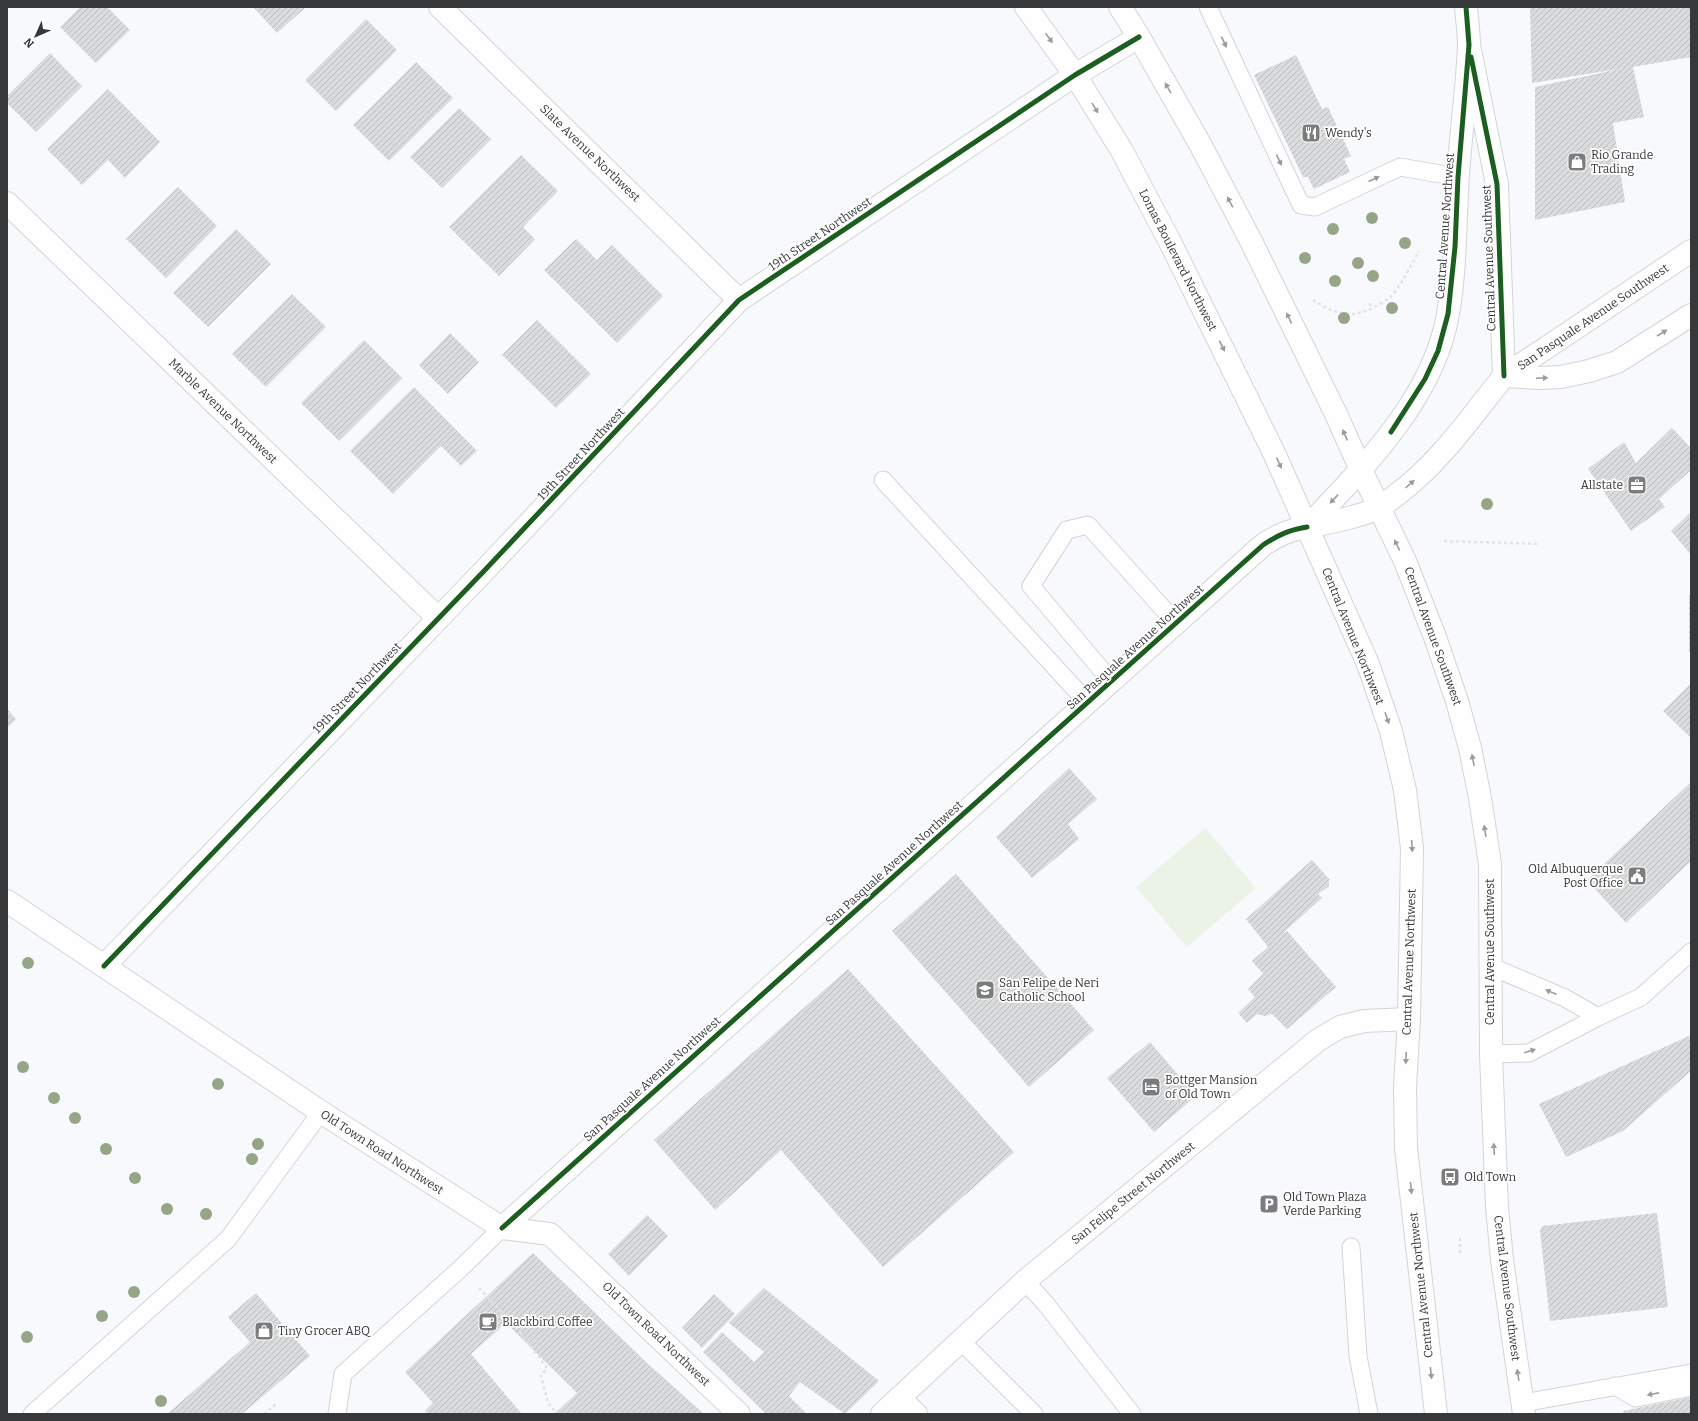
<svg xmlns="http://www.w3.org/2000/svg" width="1698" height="1421" font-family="Bitter,serif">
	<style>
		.garden { fill: #ebf3e7 }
		.building { fill: url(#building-hatch) }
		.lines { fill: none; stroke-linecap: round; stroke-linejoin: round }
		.lane-casing { stroke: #d3d4d6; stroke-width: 19 }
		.street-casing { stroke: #d3d4d6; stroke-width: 24 }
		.secondary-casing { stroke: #d3d4d6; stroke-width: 24 }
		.primary-casing { stroke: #d3d4d6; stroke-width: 24 }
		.path { stroke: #e2e2e2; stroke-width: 2.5; stroke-dasharray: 3 3; stroke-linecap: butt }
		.lane { stroke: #fefeff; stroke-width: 17 }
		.street { stroke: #fefeff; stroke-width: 22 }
		.secondary { stroke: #fefeff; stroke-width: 22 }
		.primary { stroke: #fefeff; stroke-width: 22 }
		.cycleway-casing { stroke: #fff; stroke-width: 8 }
		.cycleway { stroke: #1b5e20; stroke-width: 5 }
		.tree { fill: #96a588 }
		.oneway { fill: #9a9b9c }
		.labels { text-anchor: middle; stroke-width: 3.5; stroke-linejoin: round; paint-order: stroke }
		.poi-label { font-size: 12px; fill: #373839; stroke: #fff; text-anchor: start }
		.street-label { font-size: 12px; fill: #373839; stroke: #fff }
	</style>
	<defs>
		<pattern id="building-hatch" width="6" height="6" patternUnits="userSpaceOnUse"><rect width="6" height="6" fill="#dadbdd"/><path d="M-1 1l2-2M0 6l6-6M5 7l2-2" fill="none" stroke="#bcbdbe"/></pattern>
	</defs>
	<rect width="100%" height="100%" fill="#f8f9fc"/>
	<polygon class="garden" points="1205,828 1256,888 1187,947 1136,887"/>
	<g class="building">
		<polygon points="80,7 107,7 130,30 96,63 60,27"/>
		<polygon points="253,7 306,7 277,33"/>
		<polygon points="1530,7 1691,7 1691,57 1633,67 1644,117 1613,123 1625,202 1535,220 1535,87 1624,68 1532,83"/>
		<polygon points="366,19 397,50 336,111 305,80"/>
		<polygon points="50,53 82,86 36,132 7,103 7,96"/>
		<polygon points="1296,55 1322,109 1328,107 1351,156 1344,159 1350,172 1314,189 1308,177 1303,177 1254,75"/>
		<polygon points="416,62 453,98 389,161 353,125"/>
		<polygon points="108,89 160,142 125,178 108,160 82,185 47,149"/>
		<polygon points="459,108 491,139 442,188 410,157"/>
		<polygon points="521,155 558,191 523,227 535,239 499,276 449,227"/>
		<polygon points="178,187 217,226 166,278 126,239"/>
		<polygon points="236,229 271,264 208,327 173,293"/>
		<polygon points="576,239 597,260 612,245 663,296 617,343 544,270"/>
		<polygon points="292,294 326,327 266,387 232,354"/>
		<polygon points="537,320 591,374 556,408 502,355"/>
		<polygon points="450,333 479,362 448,394 419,365"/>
		<polygon points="364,340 402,378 339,441 301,403"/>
		<polygon points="414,387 477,451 461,466 441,446 393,494 350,451"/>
		<polygon points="1672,428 1691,448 1691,470 1659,499 1665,507 1631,531 1588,469 1624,442 1636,463"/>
		<polygon points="1691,512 1691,555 1671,531"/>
		<rect x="1689" y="595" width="2" height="57"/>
		<polygon points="1691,683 1691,738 1663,711"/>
		<polygon points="7,709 16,719 7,728"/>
		<polygon points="1069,768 1097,799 1068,824 1079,839 1032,878 996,837"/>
		<polygon points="1691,782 1691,861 1626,923 1587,880"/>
		<polygon points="1312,860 1329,879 1329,886 1318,894 1322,898 1283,933 1287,931 1336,987 1287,1029 1272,1014 1265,1016 1257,1014 1247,1023 1238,1013 1255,997 1248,989 1263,974 1252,961 1268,947 1246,919"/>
		<polygon points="956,874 1094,1030 1029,1087 892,931"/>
		<polygon points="848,969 1014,1152 883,1267 781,1150 715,1210 654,1140"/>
		<polygon points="1691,1035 1691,1071 1623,1131 1566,1157 1539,1104"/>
		<polygon points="1150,1042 1196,1096 1154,1132 1107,1078"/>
		<polygon points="1657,1213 1668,1307 1550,1321 1540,1231 1542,1226"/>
		<polygon points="647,1215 668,1236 629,1276 608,1254"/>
		<polygon points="533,1253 647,1363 704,1414 554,1414 577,1393 506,1323 471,1354 522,1414 428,1414 425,1411 433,1403 405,1372"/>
		<polygon points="764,1288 879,1381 845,1414 800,1382 789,1396 807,1414 766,1414 703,1352 722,1332 754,1362 764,1352 729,1323"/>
		<polygon points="256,1293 310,1356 242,1414 167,1414 250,1342 228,1317"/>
		<polygon points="714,1294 735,1314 702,1348 682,1328"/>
		<polygon points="1691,1397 1691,1414 1624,1414 1623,1411"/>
	</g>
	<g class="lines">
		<defs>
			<g id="lane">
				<polyline points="1208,7 1301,205 1315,207 1400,167 1458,177"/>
				<polyline points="883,480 1087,702"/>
				<polyline points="1111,681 1031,586 1067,530 1088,525 1176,623"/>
				<polyline points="1490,966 1565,998 1598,1017 1529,1053 1491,1054"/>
				<polyline points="1598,1017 1641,997 1691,952"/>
				<polyline points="1351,1247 1358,1356 1369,1414"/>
				<polyline points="1025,1281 1045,1303 1132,1414"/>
				<polyline points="960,1340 1034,1414"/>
				<polyline points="1615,1386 1636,1398 1691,1387"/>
				<polyline points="1523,1403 1691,1373"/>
				<polyline points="32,1414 228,1239 321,1112"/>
				<polyline points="337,1414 343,1374 460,1269 502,1228"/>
			</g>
			<g id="street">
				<polyline points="440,7 739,300"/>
				<polyline points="7,203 438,618"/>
				<polyline points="104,966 484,571 739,300 1075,75 1139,37"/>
				<path d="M502 1228 1263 545C1278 535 1289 530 1307 527"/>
				<polyline points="899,1398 916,1414"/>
			</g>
			<g id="secondary">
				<polyline points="1504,376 1691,251"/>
				<polyline points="1504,376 1540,378 1561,377 1589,371 1617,362 1691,315"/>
				<polyline points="7,901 321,1112 502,1228 550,1234 739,1414"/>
				<polyline points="882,1414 1025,1281 1318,1040 1340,1027 1364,1021 1409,1019"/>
			</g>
			<g id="primary">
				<polyline points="1026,7 1075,75 1122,151 1171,244 1274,453 1368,664 1391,731 1405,790 1412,848 1409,1019 1405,1087 1406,1148 1436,1414"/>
				<polyline points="1120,7 1139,37 1200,144 1252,243 1336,414 1361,470 1405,561 1435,637 1457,701 1470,748 1480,798 1490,864 1491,1054 1497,1207 1502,1260 1524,1414"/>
				<path d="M1307 527C1331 522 1356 518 1378 508 1384 505 1390 500 1395 496 1439 464 1470 418 1504 376L1497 184 1469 45"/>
				<path d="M1307 527C1363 468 1434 398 1448 314 1456 268 1455 221 1458 175 1461 132 1467 89 1469 46 1469 33 1467 20 1466 7"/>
			</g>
		</defs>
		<use href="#lane" class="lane-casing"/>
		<use href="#street" class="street-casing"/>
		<use href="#secondary" class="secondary-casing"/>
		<use href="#primary" class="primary-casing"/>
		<g class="path">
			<path d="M1313 300C1335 314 1352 320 1376 306 1382 303 1390 299 1394 293 1404 280 1411 265 1419 251"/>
			<polyline points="1370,303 1370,310"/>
			<polyline points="1444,541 1540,544"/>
			<polyline points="1460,1238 1460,1256"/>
			<polyline points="479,1288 516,1327 547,1368 541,1376 548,1403 557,1414"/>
			<polyline points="264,1414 277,1403"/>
		</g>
		<use href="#lane" class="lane"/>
		<use href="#street" class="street"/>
		<use href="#secondary" class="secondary"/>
		<use href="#primary" class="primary"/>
		<defs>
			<g id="cycleway">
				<polyline points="1471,57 1497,184 1504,376"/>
				<polyline points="1391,432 1425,379 1438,351 1448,314 1455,247 1458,177 1469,45 1466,7"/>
				<polyline points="104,966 484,571 739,300 1075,75 1139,37"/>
				<path d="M502 1228 1263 545C1278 535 1289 530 1307 527"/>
			</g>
		</defs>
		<use href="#cycleway" class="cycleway-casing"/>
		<use href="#cycleway" class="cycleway"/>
	</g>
	<g class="tree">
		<circle cx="1372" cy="218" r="6"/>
		<circle cx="1333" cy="229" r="6"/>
		<circle cx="1405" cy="243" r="6"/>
		<circle cx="1305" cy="258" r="6"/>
		<circle cx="1358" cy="263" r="6"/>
		<circle cx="1373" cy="276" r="6"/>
		<circle cx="1335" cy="281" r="6"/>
		<circle cx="1392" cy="308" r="6"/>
		<circle cx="1344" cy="318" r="6"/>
		<circle cx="1487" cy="504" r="6"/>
		<circle cx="28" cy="963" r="6"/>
		<circle cx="23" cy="1067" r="6"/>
		<circle cx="218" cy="1084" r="6"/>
		<circle cx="54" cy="1098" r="6"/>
		<circle cx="75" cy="1118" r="6"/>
		<circle cx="258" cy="1144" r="6"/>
		<circle cx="106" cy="1149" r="6"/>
		<circle cx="252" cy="1159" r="6"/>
		<circle cx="135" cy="1178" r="6"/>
		<circle cx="167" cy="1209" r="6"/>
		<circle cx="206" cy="1214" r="6"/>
		<circle cx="134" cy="1292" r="6"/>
		<circle cx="102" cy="1316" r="6"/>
		<circle cx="27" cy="1337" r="6"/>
		<circle cx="161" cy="1401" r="6"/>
	</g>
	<defs><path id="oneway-solid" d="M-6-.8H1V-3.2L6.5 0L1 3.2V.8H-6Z"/></defs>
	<g class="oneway">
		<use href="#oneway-solid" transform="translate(1049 38) rotate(54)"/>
		<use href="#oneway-solid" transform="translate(1224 42) rotate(65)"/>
		<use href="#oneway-solid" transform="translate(1168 88) rotate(-120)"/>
		<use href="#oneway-solid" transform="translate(1095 108) rotate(59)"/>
		<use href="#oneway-solid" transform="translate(1279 160) rotate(65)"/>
		<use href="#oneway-solid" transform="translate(1374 179) rotate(-25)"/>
		<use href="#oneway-solid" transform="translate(1230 202) rotate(-118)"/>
		<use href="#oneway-solid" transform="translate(1289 318) rotate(-116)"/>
		<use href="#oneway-solid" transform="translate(1662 333) rotate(-32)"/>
		<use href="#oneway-solid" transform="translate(1222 346) rotate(63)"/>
		<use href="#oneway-solid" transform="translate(1542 378) rotate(-2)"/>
		<use href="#oneway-solid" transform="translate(1345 435) rotate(-114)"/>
		<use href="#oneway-solid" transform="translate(1279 463) rotate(66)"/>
		<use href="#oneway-solid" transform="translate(1410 484) rotate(-42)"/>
		<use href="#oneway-solid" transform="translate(1334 499) rotate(133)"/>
		<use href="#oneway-solid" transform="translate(1397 545) rotate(-116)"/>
		<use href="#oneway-solid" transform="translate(1387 718) rotate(71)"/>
		<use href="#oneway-solid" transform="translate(1473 760) rotate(-101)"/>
		<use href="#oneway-solid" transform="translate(1485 831) rotate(-99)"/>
		<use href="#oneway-solid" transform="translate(1412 846) rotate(86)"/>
		<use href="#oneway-solid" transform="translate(1551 992) rotate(-158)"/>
		<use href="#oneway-solid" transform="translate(1530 1051) rotate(-18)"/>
		<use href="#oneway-solid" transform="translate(1406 1058) rotate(92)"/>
		<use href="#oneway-solid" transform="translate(1494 1149) rotate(-93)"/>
		<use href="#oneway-solid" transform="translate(1411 1188) rotate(84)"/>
		<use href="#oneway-solid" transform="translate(1431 1373) rotate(84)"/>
		<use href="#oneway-solid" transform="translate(1518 1375) rotate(-99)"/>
		<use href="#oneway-solid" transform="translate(1653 1394) rotate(169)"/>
	</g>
	<defs>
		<symbol id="restaurant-square" viewBox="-11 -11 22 22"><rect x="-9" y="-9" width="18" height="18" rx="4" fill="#7b7c7d" stroke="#fff"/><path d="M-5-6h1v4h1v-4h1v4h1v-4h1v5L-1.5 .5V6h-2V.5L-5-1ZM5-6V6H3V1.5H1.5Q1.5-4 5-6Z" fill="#fff"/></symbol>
		<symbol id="shop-square" viewBox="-11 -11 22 22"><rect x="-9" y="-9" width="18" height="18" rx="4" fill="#7b7c7d" stroke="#fff"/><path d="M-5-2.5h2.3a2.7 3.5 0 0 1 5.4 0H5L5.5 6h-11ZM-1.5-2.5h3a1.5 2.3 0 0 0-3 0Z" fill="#fff"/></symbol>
		<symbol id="office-square" viewBox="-11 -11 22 22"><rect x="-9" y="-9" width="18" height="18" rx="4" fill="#7b7c7d" stroke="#fff"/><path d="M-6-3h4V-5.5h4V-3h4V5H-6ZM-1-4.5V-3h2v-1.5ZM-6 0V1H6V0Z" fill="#fff"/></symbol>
		<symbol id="civic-square" viewBox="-11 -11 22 22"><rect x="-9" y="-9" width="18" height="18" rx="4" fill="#7b7c7d" stroke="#fff"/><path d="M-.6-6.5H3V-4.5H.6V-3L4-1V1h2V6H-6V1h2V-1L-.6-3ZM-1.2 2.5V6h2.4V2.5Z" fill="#fff"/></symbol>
		<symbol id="school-square" viewBox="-11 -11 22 22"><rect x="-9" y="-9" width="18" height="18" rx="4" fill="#7b7c7d" stroke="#fff"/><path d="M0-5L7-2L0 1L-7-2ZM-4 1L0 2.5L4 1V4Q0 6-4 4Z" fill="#fff"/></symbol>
		<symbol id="hotel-square" viewBox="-11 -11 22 22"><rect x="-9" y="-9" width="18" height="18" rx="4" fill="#7b7c7d" stroke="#fff"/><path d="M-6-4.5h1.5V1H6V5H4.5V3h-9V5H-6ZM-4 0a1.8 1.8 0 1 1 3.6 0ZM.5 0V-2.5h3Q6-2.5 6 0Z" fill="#fff"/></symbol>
		<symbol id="bus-square" viewBox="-11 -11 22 22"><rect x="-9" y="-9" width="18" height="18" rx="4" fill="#7b7c7d" stroke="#fff"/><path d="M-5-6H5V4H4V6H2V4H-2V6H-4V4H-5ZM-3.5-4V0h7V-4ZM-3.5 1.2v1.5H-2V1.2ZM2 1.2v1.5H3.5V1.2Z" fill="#fff"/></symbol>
		<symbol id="parking-square" viewBox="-11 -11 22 22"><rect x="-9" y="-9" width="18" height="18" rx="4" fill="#7b7c7d" stroke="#fff"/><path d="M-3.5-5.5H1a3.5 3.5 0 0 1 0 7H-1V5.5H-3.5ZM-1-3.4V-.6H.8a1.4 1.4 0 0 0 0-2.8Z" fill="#fff"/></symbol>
		<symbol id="cafe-square" viewBox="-11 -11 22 22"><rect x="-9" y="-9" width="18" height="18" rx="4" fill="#7b7c7d" stroke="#fff"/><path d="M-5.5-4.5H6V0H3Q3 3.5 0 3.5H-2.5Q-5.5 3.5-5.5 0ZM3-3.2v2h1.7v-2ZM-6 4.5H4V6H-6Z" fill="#fff"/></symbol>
	</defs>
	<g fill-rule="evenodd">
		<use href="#restaurant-square" x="1300" y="122" width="22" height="22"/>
		<use href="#shop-square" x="1566" y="151" width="22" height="22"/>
		<use href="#office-square" x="1626" y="474" width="22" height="22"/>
		<use href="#civic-square" x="1626" y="865" width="22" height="22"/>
		<use href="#school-square" x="974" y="979" width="22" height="22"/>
		<use href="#hotel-square" x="1140" y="1076" width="22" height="22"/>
		<use href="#bus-square" x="1439" y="1166" width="22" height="22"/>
		<use href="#parking-square" x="1258" y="1193" width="22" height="22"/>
		<use href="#cafe-square" x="477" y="1311" width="22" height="22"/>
		<use href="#shop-square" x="253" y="1320" width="22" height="22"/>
	</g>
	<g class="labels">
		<g class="poi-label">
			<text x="1325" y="137">Wendy's</text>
			<text x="1591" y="159">Rio Grande<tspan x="1591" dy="14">Trading</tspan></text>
			<text x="1623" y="489" text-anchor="end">Allstate</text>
			<text x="1623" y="873" text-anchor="end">Old Albuquerque<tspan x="1623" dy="14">Post Office</tspan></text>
			<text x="999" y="987">San Felipe de Neri<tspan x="999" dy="14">Catholic School</tspan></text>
			<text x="1165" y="1084">Bottger Mansion<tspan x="1165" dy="14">of Old Town</tspan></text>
			<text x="1464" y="1181">Old Town</text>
			<text x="1283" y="1201">Old Town Plaza<tspan x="1283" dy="14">Verde Parking</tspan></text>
			<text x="502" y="1326">Blackbird Coffee</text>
			<text x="278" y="1335">Tiny Grocer ABQ</text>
		</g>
		<g class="street-label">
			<text transform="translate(590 153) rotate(44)" y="4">Slate Avenue Northwest</text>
			<text transform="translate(1445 226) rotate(-86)" y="4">Central Avenue Northwest</text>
			<text transform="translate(820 234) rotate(-34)" y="4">19th Street Northwest</text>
			<text transform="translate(1489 258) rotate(-92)" y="4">Central Avenue Southwest</text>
			<text transform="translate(1178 260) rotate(63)" y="4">Lomas Boulevard Northwest</text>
			<text transform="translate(1593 317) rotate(-34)" y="4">San Pasquale Avenue Southwest</text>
			<text transform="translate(223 411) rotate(44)" y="4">Marble Avenue Northwest</text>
			<text transform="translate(581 454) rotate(-47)" y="4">19th Street Northwest</text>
			<text transform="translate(1353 636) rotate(68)" y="4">Central Avenue Northwest</text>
			<text transform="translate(1433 636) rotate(70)" y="4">Central Avenue Southwest</text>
			<text transform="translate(1135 647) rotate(-42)" y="4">San Pasquale Avenue Northwest</text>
			<text transform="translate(357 688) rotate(-46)" y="4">19th Street Northwest</text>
			<text transform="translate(894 863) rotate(-42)" y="4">San Pasquale Avenue Northwest</text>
			<text transform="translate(1490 952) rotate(-90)" y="4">Central Avenue Southwest</text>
			<text transform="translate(1409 962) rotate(-88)" y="4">Central Avenue Northwest</text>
			<text transform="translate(652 1079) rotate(-42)" y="4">San Pasquale Avenue Northwest</text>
			<text transform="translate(382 1152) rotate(33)" y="4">Old Town Road Northwest</text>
			<text transform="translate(1133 1193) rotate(-39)" y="4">San Felipe Street Northwest</text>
			<text transform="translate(1421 1285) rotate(-96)" y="4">Central Avenue Northwest</text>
			<text transform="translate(1507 1288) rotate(83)" y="4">Central Avenue Southwest</text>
			<text transform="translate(656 1334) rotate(44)" y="4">Old Town Road Northwest</text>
		</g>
	</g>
	<rect width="1698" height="1421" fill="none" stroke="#373839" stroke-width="16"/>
	<g transform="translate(36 36) rotate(225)" stroke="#ffffff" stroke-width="3" paint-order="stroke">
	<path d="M0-3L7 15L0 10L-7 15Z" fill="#373839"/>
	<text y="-6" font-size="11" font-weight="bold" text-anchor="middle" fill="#373839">N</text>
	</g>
</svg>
